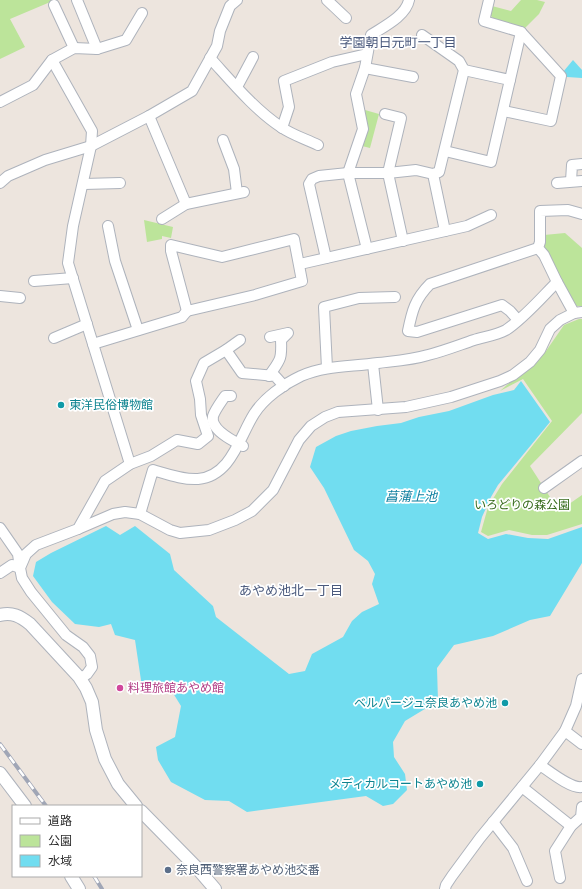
<svg xmlns="http://www.w3.org/2000/svg" width="582" height="889" font-family="'Work Sans','Noto Sans JP',sans-serif">
	<style>
		.green { fill: #bce49a }
		.water { fill: #71ddf0 }
		.lines { fill: none; stroke-linecap: round; stroke-linejoin: round }
		.minor-casing { stroke: #aeb3bc; stroke-width: 12 }
		.tertiary-casing { stroke: #aeb3bc; stroke-width: 14 }
		.minor { stroke: #fff; stroke-width: 10 }
		.tertiary { stroke: #fff; stroke-width: 12 }
		.rail-casing { stroke: #a0a6b6; stroke-width: 4 }
		.rail { stroke: #fff; stroke-width: 2.5; stroke-dasharray: 8; stroke-linecap: butt }
		.culture-dot { fill: #0f9aa8; stroke: #fff; stroke-width: 1.5 }
		.hotel-dot { fill: #d1479c; stroke: #fff; stroke-width: 1.5 }
		.service-dot { fill: #5c6f8a; stroke: #fff; stroke-width: 1.5 }
		.labels { text-anchor: middle; stroke-width: 3.5; stroke-linejoin: round; paint-order: stroke }
		.culture-label { font-size: 12px; fill: #0d838f; stroke: #fff; text-anchor: end }
		.park-label { font-size: 12px; fill: #356a1a; stroke: #fff }
		.hotel-label { font-size: 12px; fill: #b23c85; stroke: #fff; text-anchor: start }
		.service-label { font-size: 12px; fill: #4e5e75; stroke: #fff; text-anchor: start }
		.neighbourhood-label { font-size: 13px; fill: #4b5a7d; stroke: #fff }
		.water-label { font-size: 13px; font-style: italic; fill: #0d7e9f; stroke: #fff }
	</style>
	<rect width="100%" height="100%" fill="#ede5de"/>
	<g class="green">
		<polygon points="0,0 55,0 10,19 25,47 0,59"/>
		<polygon points="521,0 537,0 545,2 539,14 521,32 493,18 490,15 492,6 511,11"/>
		<polygon points="365,110 379,114 370,148 358,145 362,122"/>
		<polygon points="144,220 173,227 171,238 162,236 162,239 147,242"/>
		<polygon points="565,233 582,248 582,306 573,306 545,252 544,235"/>
		<polygon points="579,319 582,319 582,413 530,466 559,511 582,495 582,524 547,535 532,535 509,530 488,536 481,532 488,507 502,484 552,421 523,379 500,391 546,351 564,325"/>
	</g>
	<g class="water">
		<polygon points="573,60 582,70 582,78 567,77 563,72"/>
		<polygon points="521,381 550,422 498,485 491,497 482,517 478,533 488,539 506,534 528,538 548,539 582,527 582,563 550,616 530,620 493,636 454,645 437,668 438,701 405,721 393,742 394,757 405,774 407,790 393,804 383,806 366,796 247,812 229,801 205,800 171,782 158,760 156,747 175,737 181,706 168,685 142,687 135,640 115,635 111,624 99,627 75,624 52,602 33,576 36,562 51,553 106,526 120,535 135,526 170,554 174,570 213,606 216,617 289,674 305,671 312,654 343,637 352,621 362,612 379,604 372,584 375,574 368,561 354,550 324,488 310,467 316,447 336,436 351,431 377,426 401,423 419,417 449,411 493,395 514,390"/>
	</g>
	<g class="lines">
		<defs>
			<g id="minor">
				<polyline points="77,0 97,49"/>
				<polyline points="327,0 346,18"/>
				<polyline points="489,0 484,21 521,32 561,76 551,121 504,111"/>
				<polyline points="54,5 74,48"/>
				<polyline points="422,35 459,61 464,70 439,172 433,174"/>
				<path d="M210 58C232 82 254 109 281 127 292 135 306 139 318 145"/>
				<polyline points="52,60 92,131 91,146 73,226 68,263 130,464"/>
				<polyline points="365,68 413,77"/>
				<polyline points="464,70 510,80"/>
				<polyline points="237,87 253,57"/>
				<polyline points="0,102 33,85 52,60 74,48 97,49 126,40 142,13"/>
				<polyline points="385,114 401,118 388,173 403,241"/>
				<polyline points="149,116 186,204"/>
				<polyline points="282,128 289,107 284,81 332,62 367,54"/>
				<polyline points="223,140 234,169 237,193"/>
				<polyline points="445,151 491,162 521,32"/>
				<polyline points="571,181 572,165 582,164"/>
				<polyline points="0,183 8,176 45,160 91,146 149,116 192,91 217,46 220,31 230,6 237,0"/>
				<polyline points="557,183 582,181"/>
				<polyline points="84,184 120,183"/>
				<polyline points="162,219 186,204 244,192"/>
				<polyline points="108,226 115,261 138,330"/>
				<polygon points="294,239 302,281 255,295 187,311 171,251 171,245 222,257"/>
				<path d="M367 249 348 173 363 129 356 94 365 68 371 35C383 27 406 16 409 0"/>
				<polyline points="326,258 309,184 312,179 319,176 348,173 388,173 416,170 433,174 445,231"/>
				<polyline points="300,264 445,231 467,226 491,215"/>
				<polyline points="34,281 73,278"/>
				<polyline points="0,296 20,298"/>
				<polyline points="574,313 557,282 544,255 538,248 540,242 540,211 568,210 582,214"/>
				<path d="M518 320 510 311 502 305 417 332 408 331C412 311 415 299 430 284L538 248"/>
				<polyline points="54,338 87,324"/>
				<polyline points="93,344 182,317 187,311"/>
				<polyline points="226,350 240,340"/>
				<polyline points="373,364 378,410"/>
				<polyline points="327,368 324,307 359,298 395,297"/>
				<path d="M269 376C280 360 282 360 281 340L288 333 270 337"/>
				<path d="M231 396H225C221 402 215 410 213 416 210 430 233 441 243 446"/>
				<polyline points="544,488 582,461"/>
				<path d="M140 514 153 470C167 474 183 480 198 479 231 476 239 438 254 414 264 398 284 384 301 376 326 365 351 367 378 363 395 361 412 360 428 355 444 351 459 345 474 340 484 337 497 335 506 330 523 319 542 297 557 282"/>
				<polyline points="0,528 18,554 20,568 12,565 0,573"/>
				<polyline points="78,529 113,514 125,512 140,514 170,530 180,533 209,530 235,520 252,511 273,490 299,440 311,426 325,417 338,412 406,407 451,397 500,381 513,375 530,362 540,350 550,329 560,320 574,313 582,312"/>
				<polyline points="80,679 87,674 92,667 90,656 83,647 66,635 31,592 22,578 20,568 26,554 36,545 78,529 105,481 130,464 151,456 177,440 198,444 208,436 201,415 200,399 196,381 204,363 226,350 242,373 275,376 284,386"/>
				<polyline points="565,731 582,744"/>
				<path d="M540 765C549 771 571 789 582 787"/>
				<polyline points="522,787 571,826"/>
				<polyline points="493,822 513,848 527,881"/>
				<polyline points="560,878 555,851 571,826 581,817 582,807"/>
				<polyline points="445,889 446,885 452,876 480,838 540,765 565,731 576,706 582,679"/>
			</g>
			<g id="tertiary">
				<path d="M0 615C12 612 20 616 30 624L79 677 86 688 92 702 96 730 105 759 118 784 136 806"/>
				<polyline points="0,773 25,806"/>
				<polyline points="141,811 197,868 215,889"/>
				<polyline points="71,876 79,889"/>
			</g>
		</defs>
		<use href="#minor" class="minor-casing"/>
		<use href="#tertiary" class="tertiary-casing"/>
		<use href="#minor" class="minor"/>
		<use href="#tertiary" class="tertiary"/>
		<defs>
			<g id="rail">
				<polyline points="0,744 46,806"/>
				<polyline points="94,876 102,889"/>
			</g>
		</defs>
		<use href="#rail" class="rail-casing"/>
		<use href="#rail" class="rail"/>
	</g>
	<g class="culture-dot">
		<circle cx="61" cy="405" r="4"/>
		<circle cx="505" cy="703" r="4"/>
		<circle cx="480" cy="784" r="4"/>
	</g>
	<circle class="hotel-dot" cx="120" cy="688" r="4"/>
	<circle class="service-dot" cx="168" cy="870" r="4"/>
	<g class="labels">
		<g class="culture-label">
			<text x="69" y="409" text-anchor="start">東洋民俗博物館</text>
			<text x="497" y="707">ベルパージュ奈良あやめ池</text>
			<text x="472" y="788">メディカルコートあやめ池</text>
		</g>
		<g class="park-label">
			<text x="522" y="509">いろどりの森公園</text>
		</g>
		<g class="hotel-label">
			<text x="128" y="692">料理旅館あやめ館</text>
		</g>
		<g class="service-label">
			<text x="176" y="874">奈良西警察署あやめ池交番</text>
		</g>
		<g class="neighbourhood-label">
			<text x="398" y="47">学園朝日元町一丁目</text>
			<text x="291" y="595">あやめ池北一丁目</text>
		</g>
		<g class="water-label">
			<text x="411" y="501">菖蒲上池</text>
		</g>
	</g>
	<rect x="12" y="805" width="130" height="72" fill="#ffffff" stroke="#ababab"/>
	<rect x="20" y="818" width="20" height="6" fill="#ffffff" stroke="#ababab"/>
	<text x="48" y="825" font-size="12" fill="#2c2c2c">道路</text>
	<rect x="20" y="835" width="20" height="12" fill="#bce49a" stroke="#ababab"/>
	<text x="48" y="845" font-size="12" fill="#2c2c2c">公園</text>
	<rect x="20" y="855" width="20" height="12" fill="#71ddf0" stroke="#ababab"/>
	<text x="48" y="865" font-size="12" fill="#2c2c2c">水域</text>
</svg>
